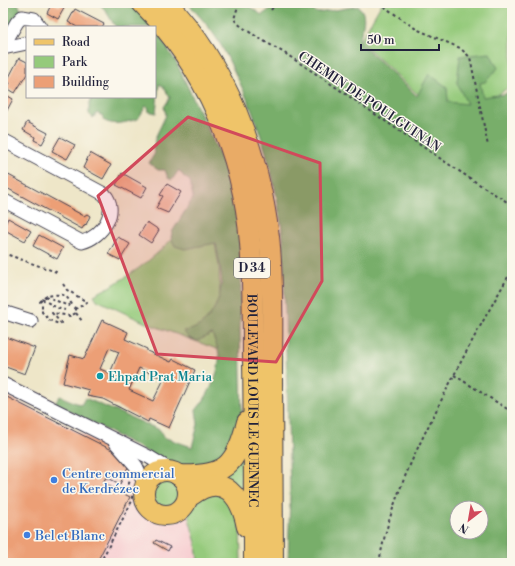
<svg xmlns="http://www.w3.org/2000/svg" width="515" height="566" font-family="'Libre Bodoni',serif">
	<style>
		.built { fill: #f7cfd2 }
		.green { fill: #95ca7b; stroke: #5c765b }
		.forest { fill: #78ae6b; stroke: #4d6853; fill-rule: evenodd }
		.building { fill: #ec9f76; fill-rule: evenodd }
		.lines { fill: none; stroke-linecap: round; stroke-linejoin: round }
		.street-casing { stroke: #413f50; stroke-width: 15 }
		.primary-casing { stroke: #413f50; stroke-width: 22 }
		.path { stroke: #413f50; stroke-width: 2; stroke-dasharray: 3 3; stroke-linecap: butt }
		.street { stroke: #fff; stroke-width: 13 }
		.primary { stroke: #efc469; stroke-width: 20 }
		.marked { fill: #d1495b; fill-opacity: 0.2; stroke: #d1495b; stroke-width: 3; stroke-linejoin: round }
		.culture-dot { fill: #0f9aa8; stroke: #fbf7ec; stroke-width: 1.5 }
		.shop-dot { fill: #3f7fe0; stroke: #fbf7ec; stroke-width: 1.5 }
		.labels { text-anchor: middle; stroke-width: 3; stroke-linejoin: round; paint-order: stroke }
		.shield { fill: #fbf7ec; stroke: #636270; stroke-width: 1 }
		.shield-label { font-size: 12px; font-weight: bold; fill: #22223b }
		.street-label { font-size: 13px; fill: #22223b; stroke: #fbf7ec }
		.culture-label { font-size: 13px; fill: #0d838f; stroke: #fbf7ec; text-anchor: start }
		.shop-label { font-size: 13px; fill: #366cbe; stroke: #fbf7ec; text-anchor: start }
	</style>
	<rect width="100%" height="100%" fill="#fbf7ec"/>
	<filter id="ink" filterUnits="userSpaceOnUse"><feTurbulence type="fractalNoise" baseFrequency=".025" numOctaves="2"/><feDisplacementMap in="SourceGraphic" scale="8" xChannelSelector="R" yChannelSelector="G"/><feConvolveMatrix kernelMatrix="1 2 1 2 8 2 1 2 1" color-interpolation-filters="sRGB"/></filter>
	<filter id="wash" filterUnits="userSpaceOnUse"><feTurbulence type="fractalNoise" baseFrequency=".012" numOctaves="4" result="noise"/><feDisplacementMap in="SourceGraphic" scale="16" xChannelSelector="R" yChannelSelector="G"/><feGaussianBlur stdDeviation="0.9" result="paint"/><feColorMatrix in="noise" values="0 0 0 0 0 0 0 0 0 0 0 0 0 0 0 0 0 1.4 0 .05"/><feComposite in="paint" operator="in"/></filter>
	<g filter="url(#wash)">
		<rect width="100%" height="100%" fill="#eee6c8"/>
		<polygon class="built" points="3,394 111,448 128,464 133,474 137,495 132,506 158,521 176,522 188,514 196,543 198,563 3,563"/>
		<g class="green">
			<polygon points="382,3 512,3 512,85 473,112 426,102 360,41"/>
			<path d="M205 191 219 265 222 351 146 323 97 300 94 295C124 280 154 260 176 234 187 221 196 205 205 191Z"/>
			<polygon points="242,454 242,492 217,477"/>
			<circle cx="166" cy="493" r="14"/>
			<polygon points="203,494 228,494 240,523 241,563 198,563 196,543 188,515 196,501"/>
		</g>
		<g class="forest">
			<polygon points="3,3 18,3 22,13 3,38"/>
			<path d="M97 3C132 3 132 0 154 27H116C109 19 107 8 97 3Z"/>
			<path d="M188 3H244L262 15 278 3H298L318 13 358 6C369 15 361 29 359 42L417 96 429 74 447 87 448 102 467 104 457 83 460 56 490 53 498 68 485 82 480 83 483 97 505 94 512 88V563H288L290 493 283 238C276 180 261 124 234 71 229 61 224 49 217 39 209 26 198 15 188 3ZM457 508H481V532H457Z"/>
			<path d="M155 28 177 64 232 181 242 231 240 330 242 417 225 460 185 472 55 403 60 396 81 405 85 398 160 430 163 437 192 447 198 424 196 410C207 399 221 371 219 355 218 348 215 341 212 334L197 341 189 338 183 331C209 330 224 297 221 274 220 263 217 253 216 243L185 249 175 246 171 238 172 232 193 198 190 181 184 177 179 170 172 180 168 178 165 170H158L149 163 155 153 153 150 156 136 166 115 164 107 170 98 163 86 159 84 156 113 148 111 149 108 146 106 138 119C126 122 114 127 103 120V116L97 113 93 118 89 114V104L93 97H155Z"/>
		</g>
		<g id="blocks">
			<g class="building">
				<polygon points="52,3 60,6 62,3 67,3 58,19 47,13"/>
				<polygon points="75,9 104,24 102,27 77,27 68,22"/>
				<polygon points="19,58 27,62 27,74 15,93 7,88 10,83 7,81"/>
				<polygon points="3,93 13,99 3,118"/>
				<polygon points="27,122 48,133 42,144 34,140 35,137 23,130"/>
				<polygon points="60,137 75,145 67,159 52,151"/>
				<polygon points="90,153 111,165 103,179 83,168"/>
				<polygon points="3,172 84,216 87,214 90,216 86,225 85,224 82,229 3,186"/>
				<polygon points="122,173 147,187 141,198 116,185"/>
				<polygon points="167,184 181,192 168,213 156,208 163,196 160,195"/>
				<polygon points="8,218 31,231 25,241 3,229"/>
				<polygon points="147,222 159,230 151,243 139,235"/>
				<polygon points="39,235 63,248 57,259 33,246"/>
				<polygon points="118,237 130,244 120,260 108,254"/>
				<path d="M102 320 128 332 125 339 147 349V351L171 362 173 359 195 370 169 428 149 419 148 422 103 399 87 396 89 390 63 383 70 355 84 359ZM109 348 119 352 110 373 100 369ZM139 368 164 379 153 401 129 390Z"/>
				<polygon points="3,336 35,348 25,374 3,366"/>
				<polygon points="3,395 112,450 128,467 120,484 106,477 103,483 130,497 99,558 93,561 97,563 3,563"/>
				<polygon points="156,540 170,547 168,551 154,543"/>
			</g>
		</g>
	</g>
	<g filter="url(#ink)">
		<use href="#blocks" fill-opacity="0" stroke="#413f50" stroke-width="1"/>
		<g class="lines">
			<defs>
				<g id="street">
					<polyline points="3,46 17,22 22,17 34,19 40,27"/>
					<polyline points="3,48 27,43"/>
					<path d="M3 140 104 194C120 211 102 237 82 242L3 200"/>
					<polyline points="3,312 31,321"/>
					<polyline points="3,384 149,457 174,472"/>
					<polyline points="116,443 136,466 145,485"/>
				</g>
				<g id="primary">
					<path id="s1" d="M142 3C205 66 243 154 250 243 253 281 253 319 253 358 254 426 254 495 254 563"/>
					<path d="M167 3C227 66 259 153 269 237 274 281 272 332 272 376 272 438 273 501 273 563"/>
					<circle cx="166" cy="493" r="22"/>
					<path d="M178 475C225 477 236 466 247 422"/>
					<path d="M192 495C224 471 241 497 247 527"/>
				</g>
			</defs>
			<use href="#street" class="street-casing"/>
			<use href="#primary" class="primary-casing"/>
			<g class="path">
				<path d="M239 3 234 19C240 29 277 48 289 56 364 105 436 158 512 205"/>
				<polyline points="379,3 416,29 460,48 470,57 488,146"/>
				<polyline points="271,10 276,3"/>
				<polyline points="506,176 512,181"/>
				<polyline points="3,253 59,273"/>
				<path d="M63 284 67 290 87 302 76 309V313L70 316 52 313 61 323 59 324 49 320 42 312V304L40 302C45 296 47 296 54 295 69 293 67 300 76 309"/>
				<polyline points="46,296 68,306 71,304"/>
				<polyline points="42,299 57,308 65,310"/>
				<polyline points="76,313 82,321"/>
				<polyline points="454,375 512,412"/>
				<polyline points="100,563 132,501 132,489 127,487 130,481"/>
				<path d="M379 563C389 506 412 458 438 407 461 360 486 315 512 270"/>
			</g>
			<use href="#street" class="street"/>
			<use href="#primary" class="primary"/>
		</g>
	</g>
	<path class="marked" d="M188 117 320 163 322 281 276 362 157 354 98 196Z"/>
	<circle class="culture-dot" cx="100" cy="376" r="4"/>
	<g class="shop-dot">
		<circle cx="54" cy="480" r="4"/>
		<circle cx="27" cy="535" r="4"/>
	</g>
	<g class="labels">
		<rect class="shield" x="234" y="258" width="36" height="20" rx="3"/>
		<g class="shield-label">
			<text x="252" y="272">D 34</text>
		</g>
		<g class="street-label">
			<text transform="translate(370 101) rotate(34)" y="5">CHEMIN DE POULGUINAN</text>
			<text dy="5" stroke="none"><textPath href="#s1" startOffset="426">BOULEVARD LOUIS LE GUENNEC</textPath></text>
		</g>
		<g class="culture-label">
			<text x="108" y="381">Ehpad Prat Maria</text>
		</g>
		<g class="shop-label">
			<text x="62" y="478">Centre commercial<tspan x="62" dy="15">de Kerdrézec</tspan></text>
			<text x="35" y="540">Bel et Blanc</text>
		</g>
	</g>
	<rect width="515" height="566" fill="none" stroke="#fbf7ec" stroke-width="16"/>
	<rect x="26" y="26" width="130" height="72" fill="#fbf7ec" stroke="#a4a2a5"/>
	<rect x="34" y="39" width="20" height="6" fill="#efc469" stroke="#a4a2a5"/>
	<text x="62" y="46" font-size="12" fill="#22223b">Road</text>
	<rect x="34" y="56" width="20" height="12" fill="#95ca7b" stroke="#a4a2a5"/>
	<text x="62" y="66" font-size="12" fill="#22223b">Park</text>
	<rect x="34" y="76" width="20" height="12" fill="#ec9f76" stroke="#a4a2a5"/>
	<text x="62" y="86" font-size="12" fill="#22223b">Building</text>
	<g transform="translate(469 520) rotate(211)"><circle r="19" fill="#fbf7ec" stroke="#a4a2a5"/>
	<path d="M0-3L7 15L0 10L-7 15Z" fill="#d1495b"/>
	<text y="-6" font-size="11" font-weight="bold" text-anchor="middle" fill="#22223b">N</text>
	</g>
	<path d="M361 44v6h78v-6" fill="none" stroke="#22223b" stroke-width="2"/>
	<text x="367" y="44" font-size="12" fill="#22223b" stroke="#fbf7ec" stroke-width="3" paint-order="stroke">50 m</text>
</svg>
